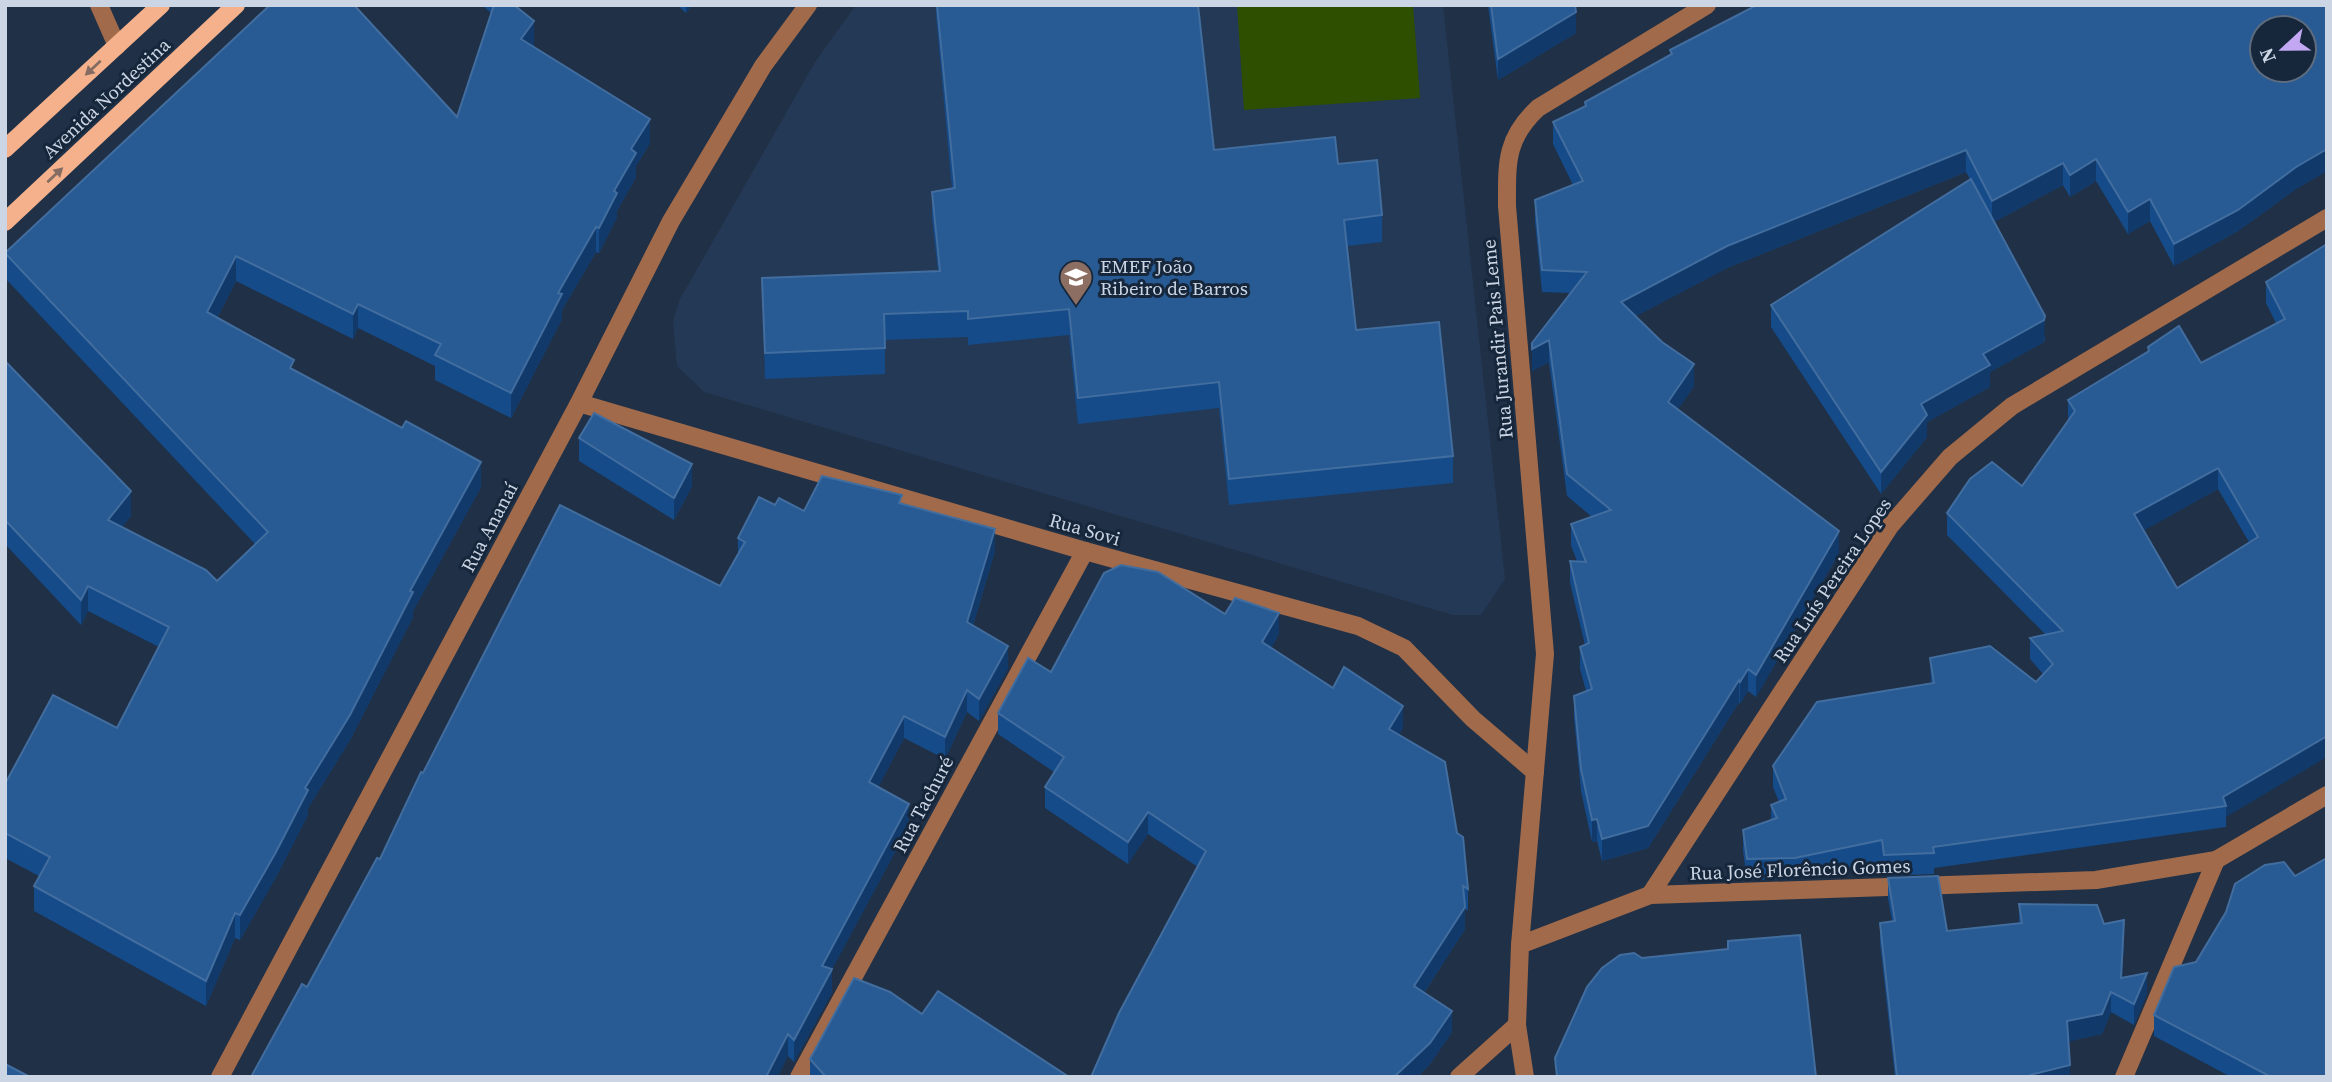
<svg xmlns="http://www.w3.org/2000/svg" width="2332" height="1082" font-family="'Source Serif 4',serif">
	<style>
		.built { fill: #243955 }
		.green { fill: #2e4f00 }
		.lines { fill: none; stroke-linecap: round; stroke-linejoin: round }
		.minor { stroke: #a06a4b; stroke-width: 18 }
		.major { stroke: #f4b18b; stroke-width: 18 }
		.wall { fill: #154b89; fill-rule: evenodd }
		.shaded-wall { fill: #113a6a }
		.building { fill: #285a93; stroke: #426d9f; stroke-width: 2; fill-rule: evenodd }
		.oneway { fill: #856c63 }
		.labels { text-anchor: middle; stroke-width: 6; stroke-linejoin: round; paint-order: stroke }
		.street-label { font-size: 19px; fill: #cbd5e4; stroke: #16263b }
		.poi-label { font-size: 19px; fill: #cbd5e4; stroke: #16263b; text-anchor: start }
	</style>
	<rect width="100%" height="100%" fill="#203046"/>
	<polygon class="built" points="856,5 1443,5 1505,579 1481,615 1453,615 704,392 677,366 673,322 679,301 815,62"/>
	<polygon class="green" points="1237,5 1413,5 1420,98 1244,110"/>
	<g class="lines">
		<g class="minor">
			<polyline points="99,5 117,46"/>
			<polyline points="579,403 1085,551 1358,626 1404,648 1473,719 1535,772"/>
			<polyline points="1650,895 1890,526 1950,457 2012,406 2327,218"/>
			<polyline points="1520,945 1650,895 2096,880 2216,860 2327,795"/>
			<polyline points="220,1077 579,403 671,221 763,66 808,5"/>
			<polyline points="799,1077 1085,551"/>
			<polyline points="1459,1077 1517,1025"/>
			<path d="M1525 1077 1517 1025 1520 945 1545 654 1507 206C1507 163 1505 139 1538 108L1707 5"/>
			<polyline points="2124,1077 2216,860"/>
		</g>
		<g class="major">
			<polyline points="5,149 161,5"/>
			<polyline points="5,222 236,5"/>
		</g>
	</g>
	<g class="wall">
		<polygon points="482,5 516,5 516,6 534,45 533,47 650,143 636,166 636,177 617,211 617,217 599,253 596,252 562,310 562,319 511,418 435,380 435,366 358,328 353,339 236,281 217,318 294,370 481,487 413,611 413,617 350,740 308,808 308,815 276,877 240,940 235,938 206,1006 34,911 34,886 39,876 5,858 5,784 117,728 159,647 88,611 81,625 5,544 5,361 131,516 122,527 217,581 255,544 5,278 5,253 457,117 491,13"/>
		<polygon points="677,5 692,5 686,13"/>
		<polygon points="936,5 1198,5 1214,150 1338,164 1382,215 1382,242 1347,246 1356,330 1453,456 1453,483 1229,505 1219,408 1078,424 1069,335 968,345 968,337 885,340 885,374 765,379 762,278 938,271 932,218 932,192 952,189 936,15"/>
		<polygon points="1488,5 1575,5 1576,33 1498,80"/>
		<polygon points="2327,5 2327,171 2296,189 2238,231 2174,266 2150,221 2128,234 2096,181 2070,197 2063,185 1994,222 2045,338 2044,342 1990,372 1990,387 1927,422 1927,437 1881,494 1771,327 1771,305 1970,179 1966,172 1727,268 1636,316 1694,386 1678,409 1839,553 1756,697 1748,691 1740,704 1739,702 1648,848 1602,861 1597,841 1592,842 1581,791 1574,718 1574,696 1586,691 1580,669 1580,647 1585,645 1570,583 1570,561 1577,561 1571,546 1571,524 1592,517 1567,496 1549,362 1532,371 1532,343 1571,293 1542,292 1535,222 1535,200 1573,185 1553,144 1553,122 1585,106 1585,102 1670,55 1670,50"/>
		<path d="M2327 244 2226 817V827L1934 868V874L1884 876 1882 861 1795 879 1747 880 1743 851V830L1771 820V805L1779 802 1773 787V766L1931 684 1930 658 2036 682 2043 674 2030 659V638L2046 635 1947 535V513L2022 486 2068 421V400L2148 351V347L2201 363 2276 323 2266 303V282ZM2218 489 2249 542 2177 588 2144 530Z"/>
		<polygon points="579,438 692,486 674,520 579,461"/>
		<polygon points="902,503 995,551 973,625 1008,668 979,721 967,712 945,759 904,738 878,787 909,826 832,969 832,992 794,1062 788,1056 307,987 380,859 423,773 720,586 738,554 738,538 775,505 804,511"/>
		<polygon points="1225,614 1279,634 1271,648 1333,688 1403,728 1399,734 1457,833 1468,889 1468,911 1465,909 1465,929 1424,993 1452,1032 1430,1064 1417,1077 1091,1077 1198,867 1148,834 1128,864 1045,808 1045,787 1054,772 998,734 998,713 1051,672"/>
		<polygon points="1888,878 1947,931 2019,924 2019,904 2104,924 2124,940 2122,977 2147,993 2134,1025 2111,1012 2102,1034 2068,1041 2070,1077 1895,1077 1880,943 1880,923 1892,921 1888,898"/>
		<polygon points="2196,962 2327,1077 2231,1077 2154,1036 2154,1015"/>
		<polygon points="922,1014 1069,1077 810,1077 810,1059"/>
	</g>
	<g class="shaded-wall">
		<polygon points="686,5 692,5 686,13"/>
		<polygon points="1576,12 1576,33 1498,80 1498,59"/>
		<polygon points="534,21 534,45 521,64 521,39"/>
		<polygon points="650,119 650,143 636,166 636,177 617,211 617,217 599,253 599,228 631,149"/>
		<polygon points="2327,149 2327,171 2296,189 2238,231 2174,266 2174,244"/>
		<polygon points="1966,150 1966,172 1727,268 1621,324 1621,302 1727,246"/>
		<polygon points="2096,159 2096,181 2070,197 2070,175"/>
		<polygon points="2063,163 2063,185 1992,223 1992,201"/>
		<polygon points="2150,199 2150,221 2128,234 2128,212"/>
		<polygon points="596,227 596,252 562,310 562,319 511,418 511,393 558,293"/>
		<polygon points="236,256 236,281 207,337 207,312"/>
		<polygon points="358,304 358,328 353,339 353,314"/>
		<polygon points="2045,316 2044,342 1990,372 1990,387 1927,422 1927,437 1881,494 1881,472 1921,404 1983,354"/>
		<polygon points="1549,340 1549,362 1532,371 1532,349"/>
		<polygon points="1694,364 1694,386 1668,424 1668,402"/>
		<polygon points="481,462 481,487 413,611 413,617 350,740 308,808 308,815 276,877 240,940 240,915 305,788 410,591"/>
		<polygon points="692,464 692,486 674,520 674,498"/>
		<polygon points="2218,468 2218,489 2134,536 2134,514"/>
		<polygon points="131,491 131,516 108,545 108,520"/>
		<polygon points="995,529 995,551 967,644 967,622"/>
		<polygon points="1839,531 1839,553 1756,697 1756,675"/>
		<polygon points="88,586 88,611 81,625 81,600"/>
		<polygon points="1279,613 1279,634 1262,664 1262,642"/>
		<polygon points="1008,646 1008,668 979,721 979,699"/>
		<polygon points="1748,669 1748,691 1740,704 1740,682"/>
		<polygon points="1739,680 1739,702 1648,848 1602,861 1602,839"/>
		<polygon points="967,690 967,712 945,759 945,737"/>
		<polygon points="1403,706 1403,728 1389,750 1389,729"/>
		<polygon points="904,716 904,738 869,805 869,782"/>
		<polygon points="2327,736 2327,757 2226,817 2226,806 2223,797"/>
		<polygon points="909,804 909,826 822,988 822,966"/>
		<polygon points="1148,812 1148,834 1128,864 1128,842"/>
		<polygon points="1597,819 1597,841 1592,842 1592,820"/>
		<polygon points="1465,907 1465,929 1414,1008 1414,986"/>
		<polygon points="235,913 235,938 206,1006 206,981"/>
		<polygon points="2124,920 2124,940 2121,998 2121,978"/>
		<polygon points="832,969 832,992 794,1062 794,1040"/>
		<polygon points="2147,973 2147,993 2134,1025 2134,1004"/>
		<polygon points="2111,992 2111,1012 2102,1034 2067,1042 2067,1021"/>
		<polygon points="1452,1011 1452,1032 1430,1064 1417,1077 1394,1077"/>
		<polygon points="788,1034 788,1056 778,1077 766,1077"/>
		<polygon points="2070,1065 2070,1077 2030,1077 2030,1075"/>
	</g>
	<g class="building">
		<polygon points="270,5 354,5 457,117 494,5 514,5 534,21 521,39 650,119 631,149 636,153 614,191 617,193 599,228 596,227 558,293 562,294 511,393 435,355 441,344 358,304 353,314 236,256 207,312 294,360 290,368 402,428 406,421 481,462 410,591 413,592 350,715 305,788 308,790 276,852 240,915 235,913 206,981 34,886 50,857 5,833 5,784 53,695 117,728 169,627 88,586 81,600 5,520 5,361 131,491 108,520 206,570 217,581 268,532 5,253"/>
		<polygon points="937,5 1198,5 1214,150 1335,137 1338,164 1377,160 1382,215 1344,220 1356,330 1439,322 1453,456 1229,479 1219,382 1078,398 1069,309 968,319 968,311 884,314 885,348 765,353 762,278 940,271 932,192 955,188"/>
		<polygon points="1491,5 1575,5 1576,12 1498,59"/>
		<path d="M1757 5H2327V149L2296 167 2238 210 2174 244 2150 199 2128 212 2096 159 2070 175 2063 163 1992 201 1966 150 1727 246 1621 302 1662 342 1694 364 1668 402 1839 531 1756 675 1748 669 1740 682 1739 680 1648 826 1602 839 1597 819 1592 820 1581 769 1574 696 1592 689 1580 647 1589 643 1570 561 1586 562 1571 524 1611 510 1567 474 1549 340 1532 349V343L1587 272 1542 270 1535 200 1583 181 1553 122 1586 106 1585 102 1672 54 1670 50ZM2262 28H2304V70H2262Z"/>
		<polygon points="1971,179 2045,316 2044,320 1983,354 1990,365 1921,404 1927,415 1881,472 1771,305"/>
		<path d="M2327 244V736L2223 797 2226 806 1933 847 1934 853 1884 855 1882 840 1795 858 1747 859 1743 830 1777 818 1771 805 1786 799 1773 766 1817 702 1934 683 1930 658 1990 646 2036 682 2053 664 2030 638 2063 631 1947 513 1970 479 1992 462 2022 486 2075 411 2068 400 2149 351 2148 347 2179 326 2201 363 2285 319 2266 282ZM2218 468 2258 537 2177 588 2134 514Z"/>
		<polygon points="594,413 692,464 674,498 579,438"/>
		<polygon points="822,476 902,495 899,503 995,529 967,622 1008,646 979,699 967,690 945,737 904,716 869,782 909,804 822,966 832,969 794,1040 788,1034 766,1077 251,1077 302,984 307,987 377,858 380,859 421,772 423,773 560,505 720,586 745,542 738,538 759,497 775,505 779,498 804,511"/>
		<polygon points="1121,565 1158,572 1225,614 1235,598 1279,613 1262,642 1333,688 1344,667 1403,706 1389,729 1445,762 1457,833 1463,837 1468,889 1463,886 1465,907 1414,986 1452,1011 1430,1043 1394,1077 1091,1077 1119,1013 1206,851 1148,812 1128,842 1045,787 1064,757 998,713 1028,658 1051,672 1104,573"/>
		<polygon points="2327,858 2327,1077 2271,1077 2154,1015 2174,967 2196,962 2226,912 2235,884 2265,865 2284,862 2295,876"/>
		<polygon points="1938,876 1947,931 2022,923 2019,904 2097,905 2104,924 2124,920 2121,978 2147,973 2134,1004 2111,992 2102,1014 2067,1021 2070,1065 2030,1075 2030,1077 1897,1077 1880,923 1895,921 1888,878"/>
		<polygon points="1800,935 1816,1077 1557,1077 1555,1058 1587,987 1602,968 1620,955 1634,953 1642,958 1728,949 1728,941"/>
		<polygon points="854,978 890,992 922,1014 938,991 1069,1077 826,1077 810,1059"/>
		<polygon points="5,1064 30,1077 5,1077"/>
	</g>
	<defs><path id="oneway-solid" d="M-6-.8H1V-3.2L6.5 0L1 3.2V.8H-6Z" transform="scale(1.75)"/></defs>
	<g class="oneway">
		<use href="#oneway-solid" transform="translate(93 68) rotate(137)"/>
		<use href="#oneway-solid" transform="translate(55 175) rotate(-43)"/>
	</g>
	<defs>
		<symbol id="school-pin" viewBox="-11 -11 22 30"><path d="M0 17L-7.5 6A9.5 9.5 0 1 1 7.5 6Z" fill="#8d6e63" stroke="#16263b"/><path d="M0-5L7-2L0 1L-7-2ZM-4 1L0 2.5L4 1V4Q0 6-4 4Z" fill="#fff"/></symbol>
	</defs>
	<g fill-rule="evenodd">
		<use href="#school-pin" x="1057" y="258" width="38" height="52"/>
	</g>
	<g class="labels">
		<g class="street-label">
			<text transform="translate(106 98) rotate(-43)" y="7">Avenida Nordestina</text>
			<text transform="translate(1497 339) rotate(-95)" y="7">Rua Jurandir Pais Leme</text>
			<text transform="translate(489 527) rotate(-62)" y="7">Rua Ananaí</text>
			<text transform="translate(1085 529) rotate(16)" y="7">Rua Sovi</text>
			<text transform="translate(1832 580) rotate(-56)" y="7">Rua Luís Pereira Lopes</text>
			<text transform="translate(923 804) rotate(-62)" y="7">Rua Tachuré</text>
			<text transform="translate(1800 869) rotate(-2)" y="7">Rua José Florêncio Gomes</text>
		</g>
		<g class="poi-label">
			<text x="1100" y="273">EMEF João<tspan x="1100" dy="22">Ribeiro de Barros</tspan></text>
		</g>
	</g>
	<rect width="2332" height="1082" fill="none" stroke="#cbd5e4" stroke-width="14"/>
	<g transform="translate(2283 49) rotate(248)"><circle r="33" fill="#16263b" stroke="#5e6c7f" stroke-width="2"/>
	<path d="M0-5L12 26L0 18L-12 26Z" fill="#c2a8f3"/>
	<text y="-10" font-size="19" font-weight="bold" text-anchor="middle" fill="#cbd5e4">N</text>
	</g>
</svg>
